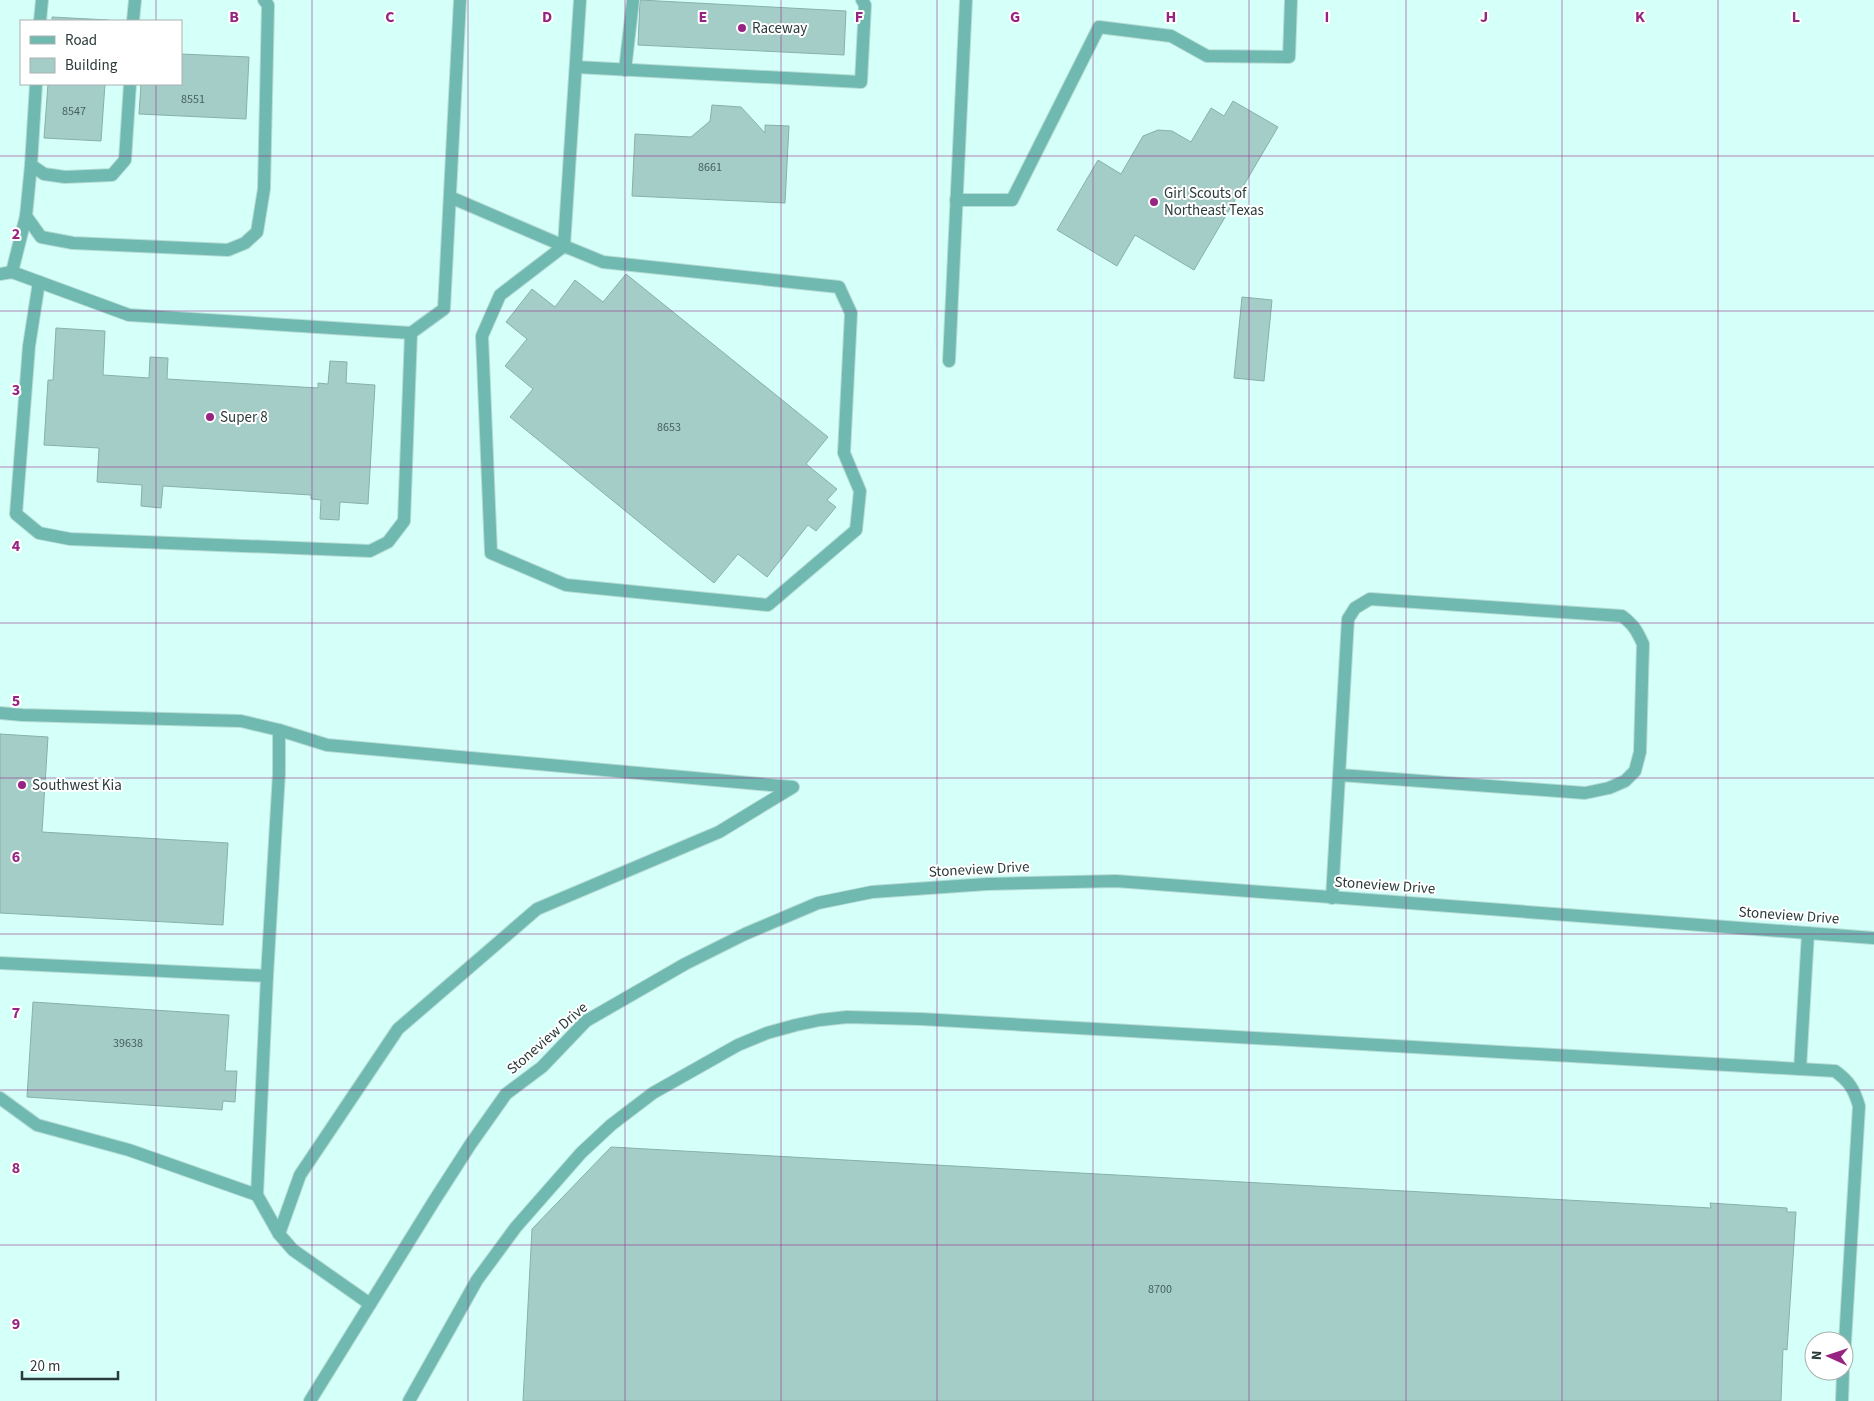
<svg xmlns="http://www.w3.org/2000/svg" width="1874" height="1401" font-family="'Source Sans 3',sans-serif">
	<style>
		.building { fill: #a4cdc8; stroke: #88b0ab }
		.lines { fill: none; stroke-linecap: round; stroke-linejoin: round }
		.minor-casing { stroke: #b6dcd6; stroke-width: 14 }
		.minor { stroke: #70b9b0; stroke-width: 12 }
		.grid { fill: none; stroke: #972482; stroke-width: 1; stroke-opacity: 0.55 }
		.poi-dot { fill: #972482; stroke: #fff; stroke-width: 2 }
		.labels { text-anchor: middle; stroke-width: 4; stroke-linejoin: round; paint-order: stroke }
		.number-label { font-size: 12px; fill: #48605d }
		.poi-label { font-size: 15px; fill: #2a3b39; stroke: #fff; text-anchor: start }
		.street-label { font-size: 15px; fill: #2a3b39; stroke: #fff }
		.grid-label { font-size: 16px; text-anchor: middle; font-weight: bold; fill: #972482; stroke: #fff; stroke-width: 4; stroke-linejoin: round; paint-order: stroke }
	</style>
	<rect width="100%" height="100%" fill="#d5fff9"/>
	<g class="building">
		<polygon points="640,0 846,11 844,55 638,45"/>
		<polygon points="52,17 108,20 108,21 52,21"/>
		<polygon points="181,54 249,57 246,119 139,114 141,84 181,84"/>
		<polygon points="48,84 105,84 101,141 44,138"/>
		<polygon points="1233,101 1278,127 1194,270 1135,235 1117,266 1057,230 1098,160 1121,174 1143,136 1158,130 1172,131 1191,142 1211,108 1224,116"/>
		<polygon points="712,105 741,107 765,133 765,125 789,126 785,203 632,196 635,134 691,137 710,121"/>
		<polygon points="626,274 828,437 806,464 837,489 827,500 836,507 816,531 808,525 767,577 738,554 714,583 510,417 533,389 505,366 527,339 506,322 532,289 555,307 575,280 603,302"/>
		<polygon points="1242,297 1272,300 1264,381 1234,378"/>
		<polygon points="56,328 105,331 103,375 149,378 150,357 168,358 167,379 318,388 318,383 328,384 330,361 347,362 346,383 375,385 368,504 340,502 339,520 320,519 321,500 311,499 311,495 163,486 161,508 141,506 142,485 97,482 99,448 44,445 48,380 53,380"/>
		<polygon points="0,734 48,737 42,832 228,843 223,925 0,913"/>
		<polygon points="33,1002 229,1015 225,1071 237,1071 235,1102 223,1101 222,1110 27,1097"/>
		<polygon points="611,1147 1711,1208 1710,1203 1787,1208 1787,1212 1796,1212 1787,1350 1783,1349 1781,1401 523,1401 532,1229"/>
	</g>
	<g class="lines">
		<defs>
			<g id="minor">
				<polyline points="40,21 42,0"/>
				<polyline points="133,21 135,0"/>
				<polyline points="576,67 861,82 865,5 862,0"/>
				<polyline points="625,70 633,0"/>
				<polyline points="36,84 31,165 44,174 65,177 112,175 125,160 130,84"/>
				<polyline points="31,165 26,216 41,237 73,243 228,250 245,243 257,232 264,189 268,5 264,0"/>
				<polyline points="450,197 564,246 580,0"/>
				<polyline points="956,200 1012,200 1099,27 1171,36 1207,56 1289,57 1291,0"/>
				<polygon points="564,246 603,262 839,287 851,313 844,453 860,491 856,530 768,605 566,585 491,553 482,336 500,295"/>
				<polyline points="12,272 26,216"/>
				<polyline points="0,274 12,272 129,315 411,333 444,309 460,0"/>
				<polyline points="39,282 29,346 16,514 39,533 70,539 370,551 388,542 404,521 411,333"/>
				<polyline points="949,361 966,0"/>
				<polyline points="0,713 22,715 241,721 279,730"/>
				<path d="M1332 898 1348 619 1355 608 1370 599 1622 616C1634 625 1637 631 1643 644L1640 752 1635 771 1625 781 1609 788 1585 793 1340 775"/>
				<polyline points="0,963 267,976 257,1195 279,1234 293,1250 370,1304"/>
				<polyline points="267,976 279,773 279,730 327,745 793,787 719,832 537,909 398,1029 300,1175 279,1234"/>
				<polyline points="1800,1069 1808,933"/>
				<polyline points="0,1098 37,1125 129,1150 257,1195"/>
				<polyline points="310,1401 434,1201 470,1145 506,1094 542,1067 586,1021 685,964 745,934 818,903 872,892 987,884 1116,881 1874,938"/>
				<path d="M409 1401 477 1280 516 1227 581 1153 611 1125 653 1093 738 1045 767 1033 796 1025 820 1020 847 1017 921 1019 1835 1071C1849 1081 1854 1089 1859 1106L1844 1359"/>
				<polyline points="1842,1401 1843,1371"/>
			</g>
		</defs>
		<use href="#minor" class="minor-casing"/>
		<use href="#minor" class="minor"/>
	</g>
	<path class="grid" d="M156 0V21M312 0V1401M468 0V1401M625 0V1401M781 0V1401M937 0V1401M1093 0V1401M1249 0V1401M1406 0V1401M1562 0V1401M1718 0V1401M156 84V1401M0 156H1874M0 311H1874M0 467H1874M0 623H1874M0 778H1874M0 934H1874M0 1090H1874M0 1245H1874"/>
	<g class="poi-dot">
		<circle cx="742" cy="28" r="5"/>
		<circle cx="1154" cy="202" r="5"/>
		<circle cx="210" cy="417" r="5"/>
		<circle cx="22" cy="785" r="5"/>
	</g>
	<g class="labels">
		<g class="number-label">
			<text x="193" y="103">8551</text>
			<text x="74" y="115">8547</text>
			<text x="710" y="171">8661</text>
			<text x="669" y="431">8653</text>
			<text x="128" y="1047">39638</text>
			<text x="1160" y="1293">8700</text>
		</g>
		<g class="poi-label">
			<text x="752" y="33">Raceway</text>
			<text x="1164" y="198">Girl Scouts of<tspan x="1164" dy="17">Northeast Texas</tspan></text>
			<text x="220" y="422">Super 8</text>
			<text x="32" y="790">Southwest Kia</text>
		</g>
		<g class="street-label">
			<text transform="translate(979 869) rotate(-3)" y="5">Stoneview Drive</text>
			<text transform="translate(1385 885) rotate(4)" y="5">Stoneview Drive</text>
			<text transform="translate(1789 915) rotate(4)" y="5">Stoneview Drive</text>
			<text transform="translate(547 1038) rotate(-41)" y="5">Stoneview Drive</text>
		</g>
	</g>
	<g class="grid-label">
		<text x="234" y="22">B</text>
		<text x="390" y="22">C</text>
		<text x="547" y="22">D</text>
		<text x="703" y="22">E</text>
		<text x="859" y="22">F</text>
		<text x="1015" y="22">G</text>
		<text x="1171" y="22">H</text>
		<text x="1327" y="22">I</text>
		<text x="1484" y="22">J</text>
		<text x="1640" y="22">K</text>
		<text x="1796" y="22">L</text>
		<text x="16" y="239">2</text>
		<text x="16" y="395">3</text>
		<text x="16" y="551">4</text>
		<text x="16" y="706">5</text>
		<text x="16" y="862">6</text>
		<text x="16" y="1018">7</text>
		<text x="16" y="1173">8</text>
		<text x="16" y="1329">9</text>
	</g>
	<rect x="20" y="20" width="162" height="65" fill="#ffffff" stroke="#aab1b0"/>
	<rect x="30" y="36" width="25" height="8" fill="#70b9b0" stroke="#aab1b0"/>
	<text x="65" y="45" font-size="15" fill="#2a3b39">Road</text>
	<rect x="30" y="58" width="25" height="15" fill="#a4cdc8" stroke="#aab1b0"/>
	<text x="65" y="70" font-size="15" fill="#2a3b39">Building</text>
	<g transform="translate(1829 1356) rotate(273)"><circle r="24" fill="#ffffff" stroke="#aab1b0"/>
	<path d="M0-4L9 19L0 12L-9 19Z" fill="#972482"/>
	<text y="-8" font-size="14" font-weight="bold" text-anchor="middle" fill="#2a3b39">N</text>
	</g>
	<path d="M22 1371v8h96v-8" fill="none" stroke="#2a3b39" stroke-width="2.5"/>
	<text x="30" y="1371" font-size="15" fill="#2a3b39" stroke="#ffffff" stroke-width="4" paint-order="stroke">20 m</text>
</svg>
